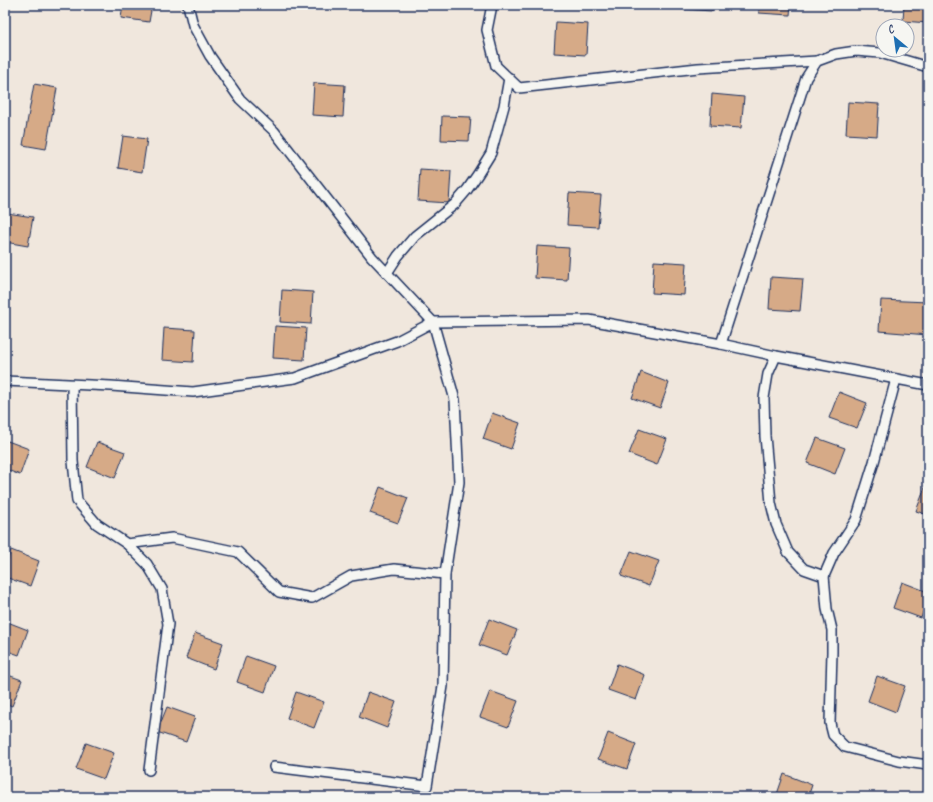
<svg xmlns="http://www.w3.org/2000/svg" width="933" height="802" font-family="Caveat,sans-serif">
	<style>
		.building { fill: #d6aa87; stroke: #1b2f5e }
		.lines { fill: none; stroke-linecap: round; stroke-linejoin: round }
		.lane-casing { stroke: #1b2f5e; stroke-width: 12 }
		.lane { stroke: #f6f6f2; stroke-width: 9 }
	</style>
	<rect width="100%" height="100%" fill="#f0e7dd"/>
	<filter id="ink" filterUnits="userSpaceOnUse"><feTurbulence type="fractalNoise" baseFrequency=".025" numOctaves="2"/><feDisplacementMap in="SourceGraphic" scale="8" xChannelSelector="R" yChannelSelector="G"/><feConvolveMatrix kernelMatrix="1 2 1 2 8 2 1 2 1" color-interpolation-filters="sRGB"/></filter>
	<g filter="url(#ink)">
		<g class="building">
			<polygon points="123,5 152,5 149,22 121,18"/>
			<polygon points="681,5 713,5 712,11 681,9"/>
			<polygon points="759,5 791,5 790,15 759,13"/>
			<polygon points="904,5 928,5 928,23 903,21"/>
			<polygon points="556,22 588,24 586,55 554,53"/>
			<polygon points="314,83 345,85 343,117 312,115"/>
			<polygon points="34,84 57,88 46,149 23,145"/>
			<polygon points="712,94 744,97 741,128 710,126"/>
			<polygon points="848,102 879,104 877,136 846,134"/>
			<polygon points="442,116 471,117 469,141 441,140"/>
			<polygon points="123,136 147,139 142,172 118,168"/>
			<polygon points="420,169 451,171 449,203 418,201"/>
			<polygon points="569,193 601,195 598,227 567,225"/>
			<polygon points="7,213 33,217 28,246 5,242 5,226"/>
			<polygon points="537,246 569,248 567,280 535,278"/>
			<polygon points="654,261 686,263 684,295 652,293"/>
			<polygon points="771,277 803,279 800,311 769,309"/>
			<polygon points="282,290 313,292 311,324 280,322"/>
			<polygon points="881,300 928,302 928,335 879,331"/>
			<polygon points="275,326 306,328 304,360 273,358"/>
			<polygon points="164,328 195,330 193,362 162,360"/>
			<polygon points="641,372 669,383 660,408 632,398"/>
			<polygon points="839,392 867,403 857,428 829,418"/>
			<polygon points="492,413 520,423 511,449 483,439"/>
			<polygon points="639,429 667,439 657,465 629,454"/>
			<polygon points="817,438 845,448 835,474 807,463"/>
			<polygon points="5,440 29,449 20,475 5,469"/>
			<polygon points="97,442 125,452 115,478 87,467"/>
			<polygon points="926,485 928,486 928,515 916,511"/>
			<polygon points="380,487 408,498 398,523 370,513"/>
			<polygon points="11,550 39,561 30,586 5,577 5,567"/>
			<polygon points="631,551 659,561 649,586 621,576"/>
			<polygon points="902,582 928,592 928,598 921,618 893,608"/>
			<polygon points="489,619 517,630 507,655 479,645"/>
			<polygon points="5,621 28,630 19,655 5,650"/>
			<polygon points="195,633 223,643 214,669 186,658"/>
			<polygon points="246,656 274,666 265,692 237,682"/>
			<polygon points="617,664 645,675 636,700 608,690"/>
			<polygon points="5,674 22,680 12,706 5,703"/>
			<polygon points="877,676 905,686 896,712 868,701"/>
			<polygon points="490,691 518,701 508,727 480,717"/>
			<polygon points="296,692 324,702 314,728 287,718"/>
			<polygon points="368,692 396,702 387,728 359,717"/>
			<polygon points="167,707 195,717 186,742 157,732"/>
			<polygon points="608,733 636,744 627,769 598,759"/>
			<polygon points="86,743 114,753 104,779 76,769"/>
			<polygon points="784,774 812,785 808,797 776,797"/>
		</g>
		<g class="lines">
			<defs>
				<g id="lane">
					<polyline points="188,5 193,25 210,56 240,99 274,131 372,257 433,322 455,400 459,482 445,574 443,686 427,786 274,767"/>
					<polyline points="492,5 487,30 496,66 519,88 698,68 817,61"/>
					<polyline points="387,273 398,256 415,236 455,204 467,190 478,174 491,153 504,106 509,78"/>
					<polyline points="721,344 801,94 806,78 817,61 836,54 856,51 880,53 928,67"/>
					<polyline points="776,356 768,374 764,398 765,436 771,503 776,524 788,552 804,569 824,576"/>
					<polyline points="896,379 874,462 856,520 834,553 824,576 827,609 832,630 832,652 830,723 833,735 845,747 899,761 928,765"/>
					<polyline points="5,381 111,386 193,392 295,378 397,341 433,322 589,320 721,344 776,356 928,385"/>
					<polyline points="72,385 73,461 77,501 97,524 127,544 147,564 162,589 168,624 149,770"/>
					<polyline points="127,544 172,538 238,552 279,592 312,598 351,576 394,569 445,574"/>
				</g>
			</defs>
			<use href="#lane" class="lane-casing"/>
			<use href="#lane" class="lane"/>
		</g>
	</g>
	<rect width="933" height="802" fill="none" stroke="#f6f6f2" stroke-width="20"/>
	<rect x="10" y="10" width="913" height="782" fill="none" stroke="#1b2f5e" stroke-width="1.5" filter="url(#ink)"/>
	<g transform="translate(895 38) rotate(331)"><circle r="19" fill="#f6f6f2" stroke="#9ea6b7"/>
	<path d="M0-3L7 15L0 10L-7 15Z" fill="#1f6fb2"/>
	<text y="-6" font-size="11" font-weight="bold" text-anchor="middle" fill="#1b2f5e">С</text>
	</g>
</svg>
